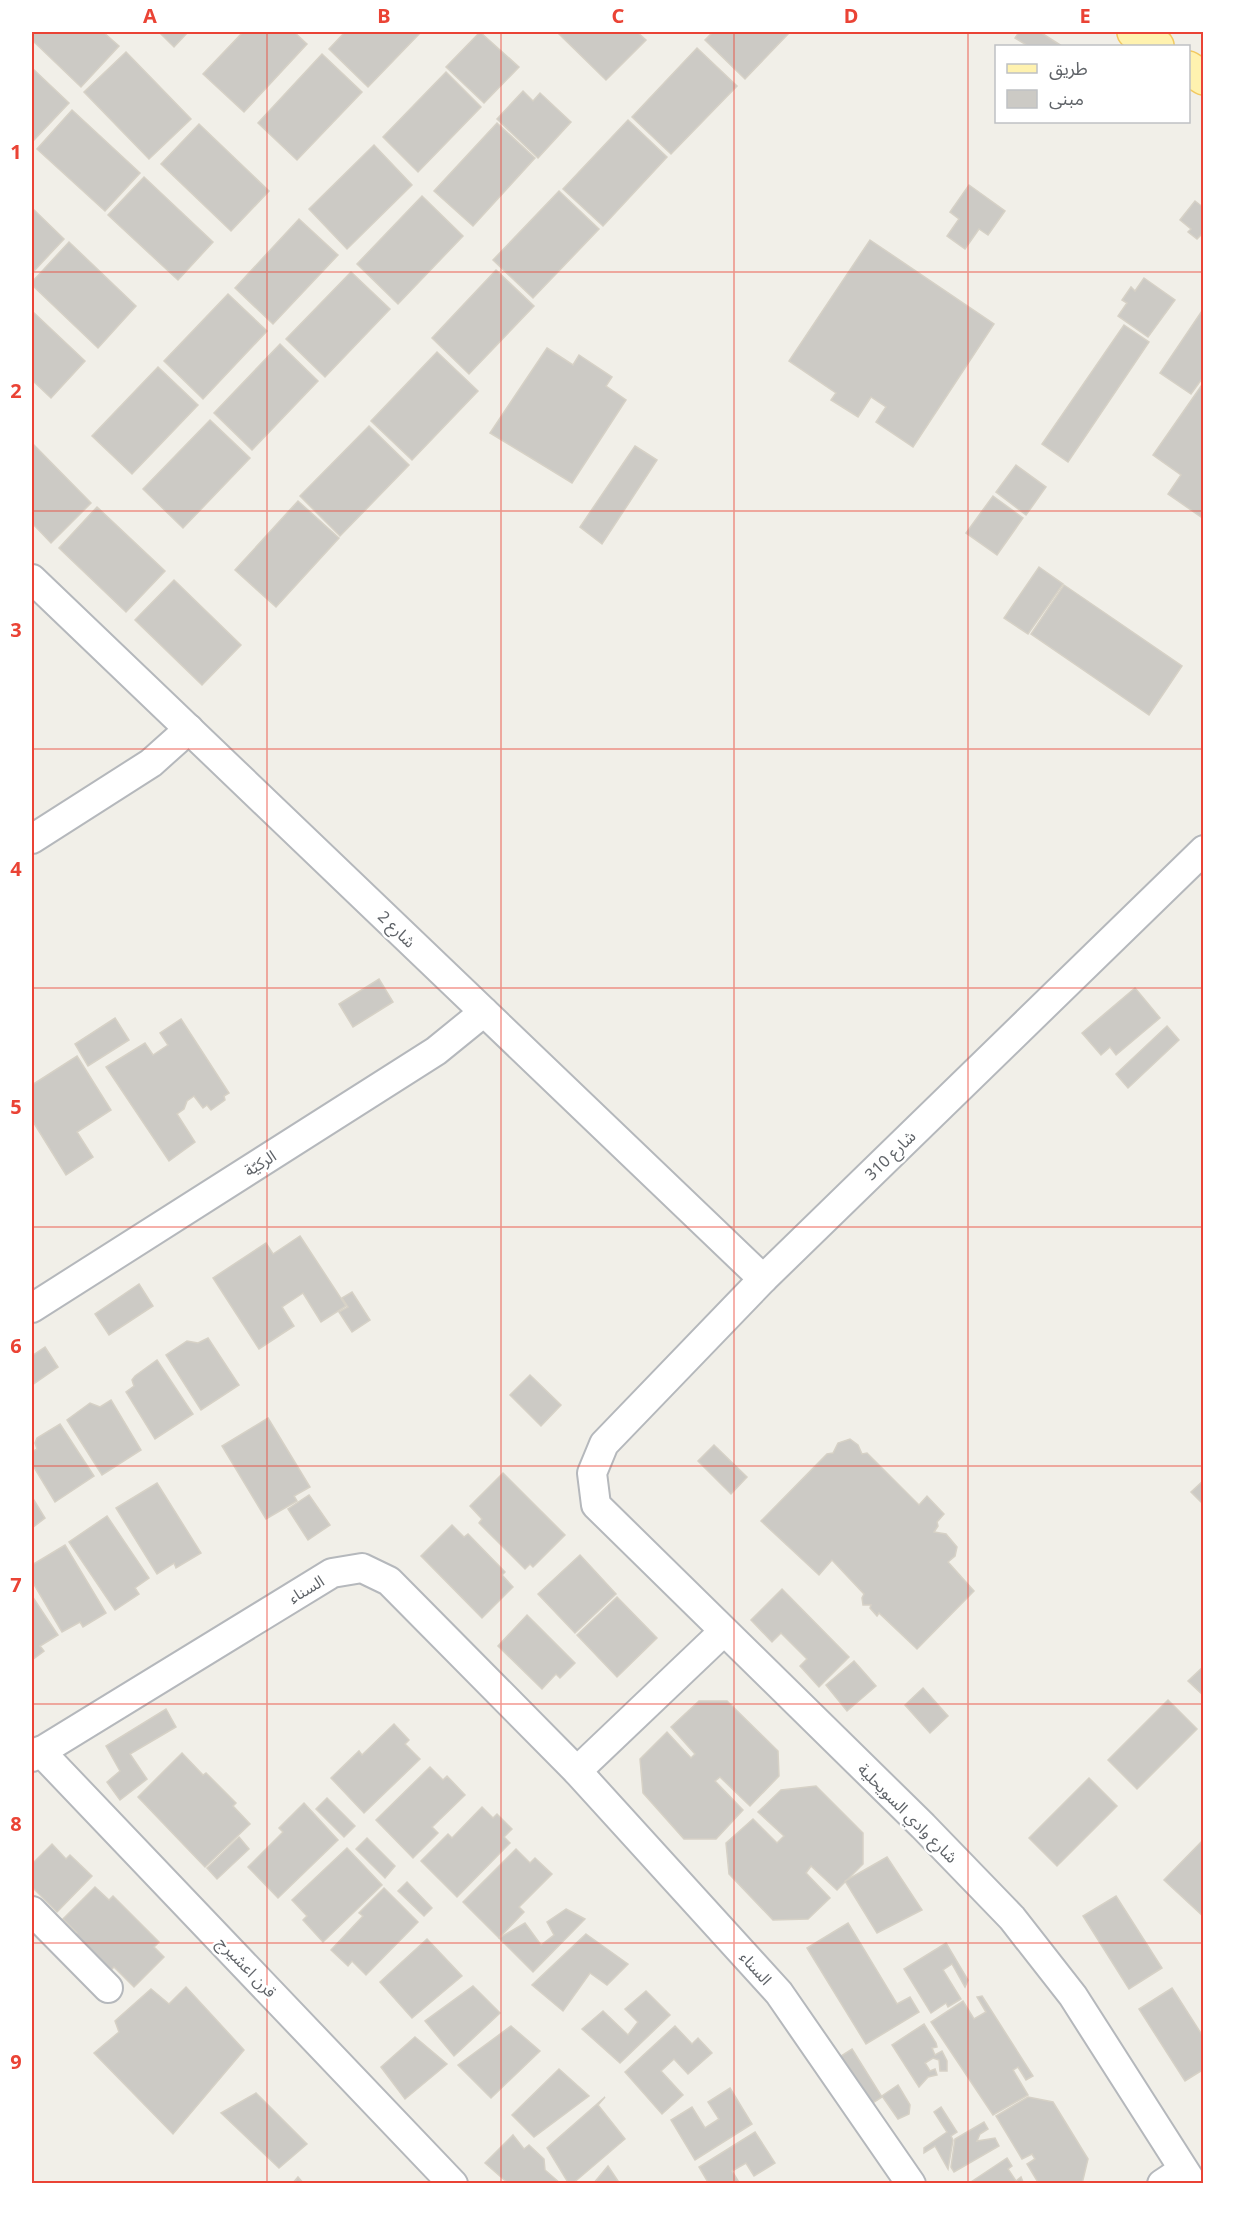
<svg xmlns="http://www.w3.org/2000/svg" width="1235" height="2215" font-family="'Noto Sans','Noto Sans Arabic',sans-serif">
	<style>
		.building { fill: #cccac5; stroke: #d6d1c6; stroke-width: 1.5 }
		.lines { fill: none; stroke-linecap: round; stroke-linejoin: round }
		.minor-casing { stroke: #b5b8bc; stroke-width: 32 }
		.major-casing { stroke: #f2c960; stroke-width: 36 }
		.minor { stroke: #fff; stroke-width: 28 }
		.major { stroke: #fff2af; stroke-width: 33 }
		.grid { fill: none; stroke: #ea4335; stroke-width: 1.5; stroke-opacity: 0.55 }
		.labels { text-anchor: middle; stroke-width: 5; stroke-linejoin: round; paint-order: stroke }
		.street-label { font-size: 16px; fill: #5f6368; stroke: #fff }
		.neatline { fill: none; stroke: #ea4335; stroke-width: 2 }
		.grid-label { font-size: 20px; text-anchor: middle; font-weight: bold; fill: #ea4335 }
	</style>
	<rect width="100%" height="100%" fill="#f1efe8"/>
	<g class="building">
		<polygon points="32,32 103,32 119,46 81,87 32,40"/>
		<polygon points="159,32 188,32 174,47"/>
		<polygon points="243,32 294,32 307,44 244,112 203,74"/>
		<polygon points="345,32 421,32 368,87 329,49"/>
		<polygon points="480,32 519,67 484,103 446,67"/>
		<polygon points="557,32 637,32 646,40 606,80"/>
		<polygon points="713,32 790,32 745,79 705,40"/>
		<polygon points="1019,32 1040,32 1062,46 1028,46 1015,38"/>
		<polygon points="697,48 737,86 671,154 632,117"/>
		<polygon points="126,52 191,119 149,159 84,92"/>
		<polygon points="322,54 362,92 297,160 258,123"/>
		<polygon points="32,68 69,103 32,142"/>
		<polygon points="446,72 481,107 418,172 383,137"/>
		<polygon points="523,91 533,101 540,93 571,122 538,158 497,119"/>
		<polygon points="72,110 140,173 105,211 37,149"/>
		<polygon points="628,120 667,157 603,226 563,189"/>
		<polygon points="497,123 535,158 473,226 434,191"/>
		<polygon points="199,124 269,191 231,231 161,164"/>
		<polygon points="374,145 412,185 347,249 309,209"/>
		<polygon points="144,177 213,242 178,280 108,215"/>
		<polygon points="969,185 1005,211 988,235 979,229 965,249 947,236 959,219 950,212"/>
		<polygon points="559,191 599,229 533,298 493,260"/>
		<polygon points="422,196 463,236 398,304 357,264"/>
		<polygon points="1195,201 1204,208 1204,237 1201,235 1197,239 1188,232 1191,229 1180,220"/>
		<polygon points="32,208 64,239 32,273"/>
		<polygon points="299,219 338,255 273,324 235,288"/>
		<polygon points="870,240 994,324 913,447 876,422 886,407 871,397 858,417 831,400 836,393 789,361"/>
		<polygon points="69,242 136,306 98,348 32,285 32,282"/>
		<polygon points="496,270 534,306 469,374 432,338"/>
		<polygon points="351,272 390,309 325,377 286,339"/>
		<polygon points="1144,278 1175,300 1148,337 1118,316 1127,303 1122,300 1131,287 1135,291"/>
		<polygon points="228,294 267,331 203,399 164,361"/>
		<polygon points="1204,308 1204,376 1191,394 1160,373"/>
		<polygon points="32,311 85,361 51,398 32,380"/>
		<polygon points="1124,325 1149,342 1068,462 1042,444"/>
		<polygon points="280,344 318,381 252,450 214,413"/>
		<polygon points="547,348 573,365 579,355 612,377 606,386 626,400 572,483 490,433"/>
		<polygon points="437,352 478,391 412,460 371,421"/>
		<polygon points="158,367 198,405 132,474 92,436"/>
		<polygon points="1204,382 1204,519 1168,494 1181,475 1153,455"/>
		<polygon points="210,420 250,458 183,528 143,489"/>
		<polygon points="369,426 409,465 340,536 300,496"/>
		<polygon points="32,443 91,503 51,543 32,523"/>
		<polygon points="635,446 657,460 602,544 580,527"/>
		<polygon points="1016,465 1046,487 1026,515 996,492"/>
		<polygon points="993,496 1023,518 997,555 966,533"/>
		<polygon points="298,501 339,538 276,607 235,570"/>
		<polygon points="97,507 165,571 126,612 59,548"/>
		<polygon points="1039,567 1063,584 1028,634 1004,618"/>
		<polygon points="174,580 241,645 202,685 135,620"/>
		<polygon points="1064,585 1182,666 1149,715 1031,634"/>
		<polygon points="379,979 393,1002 353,1027 339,1004"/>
		<polygon points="1135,988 1160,1018 1116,1055 1110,1047 1101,1055 1082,1033"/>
		<polygon points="115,1018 129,1040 88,1066 75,1044"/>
		<polygon points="181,1019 229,1093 224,1096 225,1100 211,1110 207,1105 203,1108 194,1096 187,1101 184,1109 177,1114 195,1142 169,1161 106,1067 145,1043 153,1055 168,1045 160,1033"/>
		<polygon points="1167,1026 1179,1040 1128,1088 1116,1074"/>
		<polygon points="77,1056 111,1110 77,1132 93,1157 66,1175 32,1120 32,1085"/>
		<polygon points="300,1236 346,1306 321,1322 303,1293 282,1307 294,1326 259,1349 213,1278 266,1243 273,1254"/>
		<polygon points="139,1284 153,1306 109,1335 95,1314"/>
		<polygon points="352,1292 370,1320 352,1332 339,1312 348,1307 342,1298"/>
		<polygon points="208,1338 239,1385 201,1410 166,1355 187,1341 198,1343"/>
		<polygon points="45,1347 58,1367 32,1385 32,1356"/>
		<polygon points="157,1360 193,1414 155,1439 126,1392 134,1386 132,1380 135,1376"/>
		<polygon points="530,1375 561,1405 541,1426 510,1395"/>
		<polygon points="111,1400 141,1450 102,1475 67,1420 90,1403 100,1407"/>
		<polygon points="268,1418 310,1487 294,1496 297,1501 266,1519 222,1446"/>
		<polygon points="60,1424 94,1476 55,1502 32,1464 32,1452 37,1449 35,1443 37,1438"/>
		<polygon points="850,1439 858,1445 862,1454 867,1453 919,1505 927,1496 944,1514 937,1522 938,1526 934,1532 946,1534 957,1547 955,1556 948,1562 974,1591 917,1649 879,1613 877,1616 870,1608 871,1605 863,1605 862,1598 864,1594 832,1560 819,1575 761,1521 827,1454 833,1453 838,1443"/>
		<polygon points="714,1445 747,1477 731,1494 698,1461"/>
		<polygon points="503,1473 565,1535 533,1567 530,1564 525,1569 479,1523 482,1519 470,1506"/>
		<polygon points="1204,1480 1204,1505 1191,1492"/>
		<polygon points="157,1483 201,1553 176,1568 174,1563 157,1574 116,1508"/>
		<polygon points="309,1495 330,1525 308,1540 288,1509"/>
		<polygon points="32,1497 45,1518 32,1528"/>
		<polygon points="107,1516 149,1578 135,1588 139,1594 115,1610 69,1542"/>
		<polygon points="452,1525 464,1537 468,1534 505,1572 502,1575 513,1587 482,1618 421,1556"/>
		<polygon points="65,1545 106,1613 83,1627 80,1622 62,1632 32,1581 32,1565"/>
		<polygon points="580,1555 616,1594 575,1633 538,1594"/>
		<polygon points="782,1589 849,1657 819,1687 800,1666 807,1659 781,1633 772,1642 751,1620"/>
		<polygon points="32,1596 58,1635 40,1646 44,1651 32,1660"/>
		<polygon points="617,1597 657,1638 617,1677 577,1635"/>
		<polygon points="527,1615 575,1663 560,1678 556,1674 542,1689 498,1646"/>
		<polygon points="854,1661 876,1686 847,1711 826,1685"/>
		<polygon points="1204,1666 1204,1696 1188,1681"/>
		<polygon points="923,1688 948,1716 930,1733 905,1705"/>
		<polygon points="1168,1700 1197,1729 1137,1789 1108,1760"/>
		<polygon points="699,1701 727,1701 778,1751 779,1776 750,1806 720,1777 715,1781 743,1810 716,1839 684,1839 643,1793 640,1759 667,1732 691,1758 695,1754 671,1727"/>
		<polygon points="166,1709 176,1727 130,1754 147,1779 120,1800 107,1782 120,1771 106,1746"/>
		<polygon points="394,1724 409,1740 405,1744 420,1759 364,1813 331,1778 359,1751 362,1755"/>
		<polygon points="182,1753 203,1775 206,1773 236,1803 233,1806 250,1824 205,1867 138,1797"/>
		<polygon points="430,1767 443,1780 447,1776 465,1795 432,1827 438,1833 413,1858 376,1820"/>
		<polygon points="1089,1778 1117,1806 1057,1866 1029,1838"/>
		<polygon points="816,1786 863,1833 863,1864 837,1890 811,1866 806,1873 830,1898 808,1919 773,1920 729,1874 726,1843 753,1819 777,1843 784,1836 758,1812 781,1790"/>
		<polygon points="327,1798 355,1826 344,1837 316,1809"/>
		<polygon points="304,1803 338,1840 278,1898 248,1867 283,1832 279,1828"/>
		<polygon points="482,1807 493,1818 497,1814 512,1829 504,1837 510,1843 457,1897 421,1861 448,1834 452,1838"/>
		<polygon points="239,1837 249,1849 217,1879 207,1868"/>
		<polygon points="367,1838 395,1866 385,1878 356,1849"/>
		<polygon points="1204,1839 1204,1917 1164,1880"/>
		<polygon points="52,1844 66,1859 70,1855 92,1876 57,1912 32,1887 32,1864"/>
		<polygon points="347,1848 382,1885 323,1942 303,1920 307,1916 292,1900"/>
		<polygon points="516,1849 530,1863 535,1858 552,1874 519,1907 524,1912 499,1938 463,1902"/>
		<polygon points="887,1857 922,1910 877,1933 845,1881"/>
		<polygon points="407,1882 432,1908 424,1916 398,1891"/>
		<polygon points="95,1887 109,1900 113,1896 159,1942 154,1947 164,1957 134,1987 114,1967 104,1977 69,1941 77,1933 63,1919"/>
		<polygon points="384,1888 418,1922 366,1975 352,1961 348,1966 331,1950 363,1916 359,1913"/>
		<polygon points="1116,1896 1162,1968 1129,1989 1083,1916"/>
		<polygon points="566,1909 585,1919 533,1972 499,1938 525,1923 541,1945 554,1935 547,1922"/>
		<polygon points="848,1923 897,2004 910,1997 919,2012 866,2044 807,1948"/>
		<polygon points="586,1934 628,1964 607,1985 590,1973 563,2011 532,1985"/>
		<polygon points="427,1939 462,1976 412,2018 380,1982"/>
		<polygon points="946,1943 968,1980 965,1987 952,1964 943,1970 961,1999 948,2007 946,2003 931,2013 904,1969"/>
		<polygon points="473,1986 500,2013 454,2056 425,2021"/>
		<polygon points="186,1987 244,2050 173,2134 94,2053 119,2032 115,2021 151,1989 169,2004"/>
		<polygon points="1172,1988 1204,2038 1204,2069 1185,2081 1139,2009"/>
		<polygon points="646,1991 670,2015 620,2063 582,2029 603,2011 628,2035 638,2022 625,2009"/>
		<polygon points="982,1996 1033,2076 1026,2080 1018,2067 1013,2070 1028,2095 993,2115 931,2022 963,2001 974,2019 986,2012 977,1997"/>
		<polygon points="924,2024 936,2043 937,2047 932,2048 935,2055 942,2051 947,2061 947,2071 940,2071 939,2060 933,2058 925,2063 930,2071 935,2069 937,2075 928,2077 919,2087 892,2045"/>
		<polygon points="511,2026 540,2051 491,2098 458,2065"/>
		<polygon points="675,2026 692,2044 698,2038 712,2053 688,2074 674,2059 661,2071 683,2095 662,2114 625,2072"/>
		<polygon points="415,2037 447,2064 405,2099 381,2067"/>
		<polygon points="852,2049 882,2097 868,2106 838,2058"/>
		<polygon points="559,2069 589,2096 534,2137 512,2115"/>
		<polygon points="898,2085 910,2105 909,2114 898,2119 882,2096"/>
		<polygon points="730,2088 752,2124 695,2160 671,2120 692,2107 705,2128 719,2119 708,2102"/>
		<polygon points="256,2093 307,2144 279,2168 221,2113"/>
		<polygon points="605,2097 598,2105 625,2139 572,2184 569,2184 547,2148"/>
		<polygon points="1028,2097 1053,2102 1088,2159 1082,2184 1039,2184 1027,2164 1035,2159 1032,2154 1022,2159 996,2116"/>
		<polygon points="941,2107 957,2132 951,2136 953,2140 948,2169 935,2146 924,2153 924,2148 947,2132 934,2112"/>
		<polygon points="984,2122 988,2129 980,2134 977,2141 995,2138 999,2146 954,2172 951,2167 955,2139"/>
		<polygon points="755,2132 775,2163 754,2176 746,2163 732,2171 740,2184 709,2184 699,2167"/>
		<polygon points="513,2135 524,2149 529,2145 544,2159 545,2170 561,2184 509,2184 485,2163"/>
		<polygon points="1007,2158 1012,2166 1008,2169 1016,2181 1021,2177 1023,2182 1020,2184 968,2184"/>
		<polygon points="608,2166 620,2184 593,2184"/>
		<polygon points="298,2177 304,2184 292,2184"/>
	</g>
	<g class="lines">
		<defs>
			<g id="minor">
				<polyline points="32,579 763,1279"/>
				<polyline points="32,839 151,763 189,729"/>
				<polyline points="32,1308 436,1051 484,1012"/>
				<polyline points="40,1751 453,2184"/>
				<polyline points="32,1757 332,1573 362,1568 389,1581 577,1771 779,1993 911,2184"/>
				<polyline points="577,1771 723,1632"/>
				<polyline points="32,1911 108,1988"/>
				<polyline points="1162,2184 1183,2170"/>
				<polyline points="1193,2184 1073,1996 1012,1918 923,1826 596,1505 592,1473 604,1444 763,1279 1204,850"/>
			</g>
			<g id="major">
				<polyline points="1134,32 1157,46"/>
				<polyline points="1188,68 1204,78"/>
			</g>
		</defs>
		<use href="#minor" class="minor-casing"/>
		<use href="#major" class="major-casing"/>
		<use href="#minor" class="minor"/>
		<use href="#major" class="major"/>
	</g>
	<path class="grid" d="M267 32V2184M501 32V2184M734 32V2184M968 32V2184M32 272H1204M32 511H1204M32 749H1204M32 988H1204M32 1227H1204M32 1466H1204M32 1704H1204M32 1943H1204"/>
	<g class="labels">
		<g class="street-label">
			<text transform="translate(397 929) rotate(44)" y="6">شارع 2</text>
			<text transform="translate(890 1155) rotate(-44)" y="6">شارع 310</text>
			<text transform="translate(260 1163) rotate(-32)" y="6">الركيّة</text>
			<text transform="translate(306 1589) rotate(-31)" y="6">السناء</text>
			<text transform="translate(908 1813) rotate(45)" y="6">شارع وادي السويحلية</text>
			<text transform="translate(247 1967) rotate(46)" y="6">قرن اعشيرج</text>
			<text transform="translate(756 1968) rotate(48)" y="6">السناء</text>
		</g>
	</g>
	<rect width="1235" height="2215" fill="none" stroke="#ffffff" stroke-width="66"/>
	<rect x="995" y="45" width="195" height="78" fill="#ffffff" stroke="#bfc1c3" stroke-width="1.5"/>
	<rect x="1007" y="64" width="30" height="9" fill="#fff2af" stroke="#bfc1c3" stroke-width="1.5"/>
	<text x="1049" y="75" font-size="18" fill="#5f6368">طريق</text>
	<rect x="1007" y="90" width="30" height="18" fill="#cccac5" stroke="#bfc1c3" stroke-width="1.5"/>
	<text x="1049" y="105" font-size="18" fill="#5f6368">مبنى</text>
	<rect x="33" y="33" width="1169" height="2149" class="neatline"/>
	<g class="grid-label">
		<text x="150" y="23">A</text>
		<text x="384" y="23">B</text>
		<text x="618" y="23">C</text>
		<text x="851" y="23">D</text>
		<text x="1085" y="23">E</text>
		<text x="16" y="159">1</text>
		<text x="16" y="398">2</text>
		<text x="16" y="637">3</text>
		<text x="16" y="876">4</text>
		<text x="16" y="1114">5</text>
		<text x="16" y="1353">6</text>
		<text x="16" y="1592">7</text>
		<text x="16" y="1831">8</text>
		<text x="16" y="2069">9</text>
	</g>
</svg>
